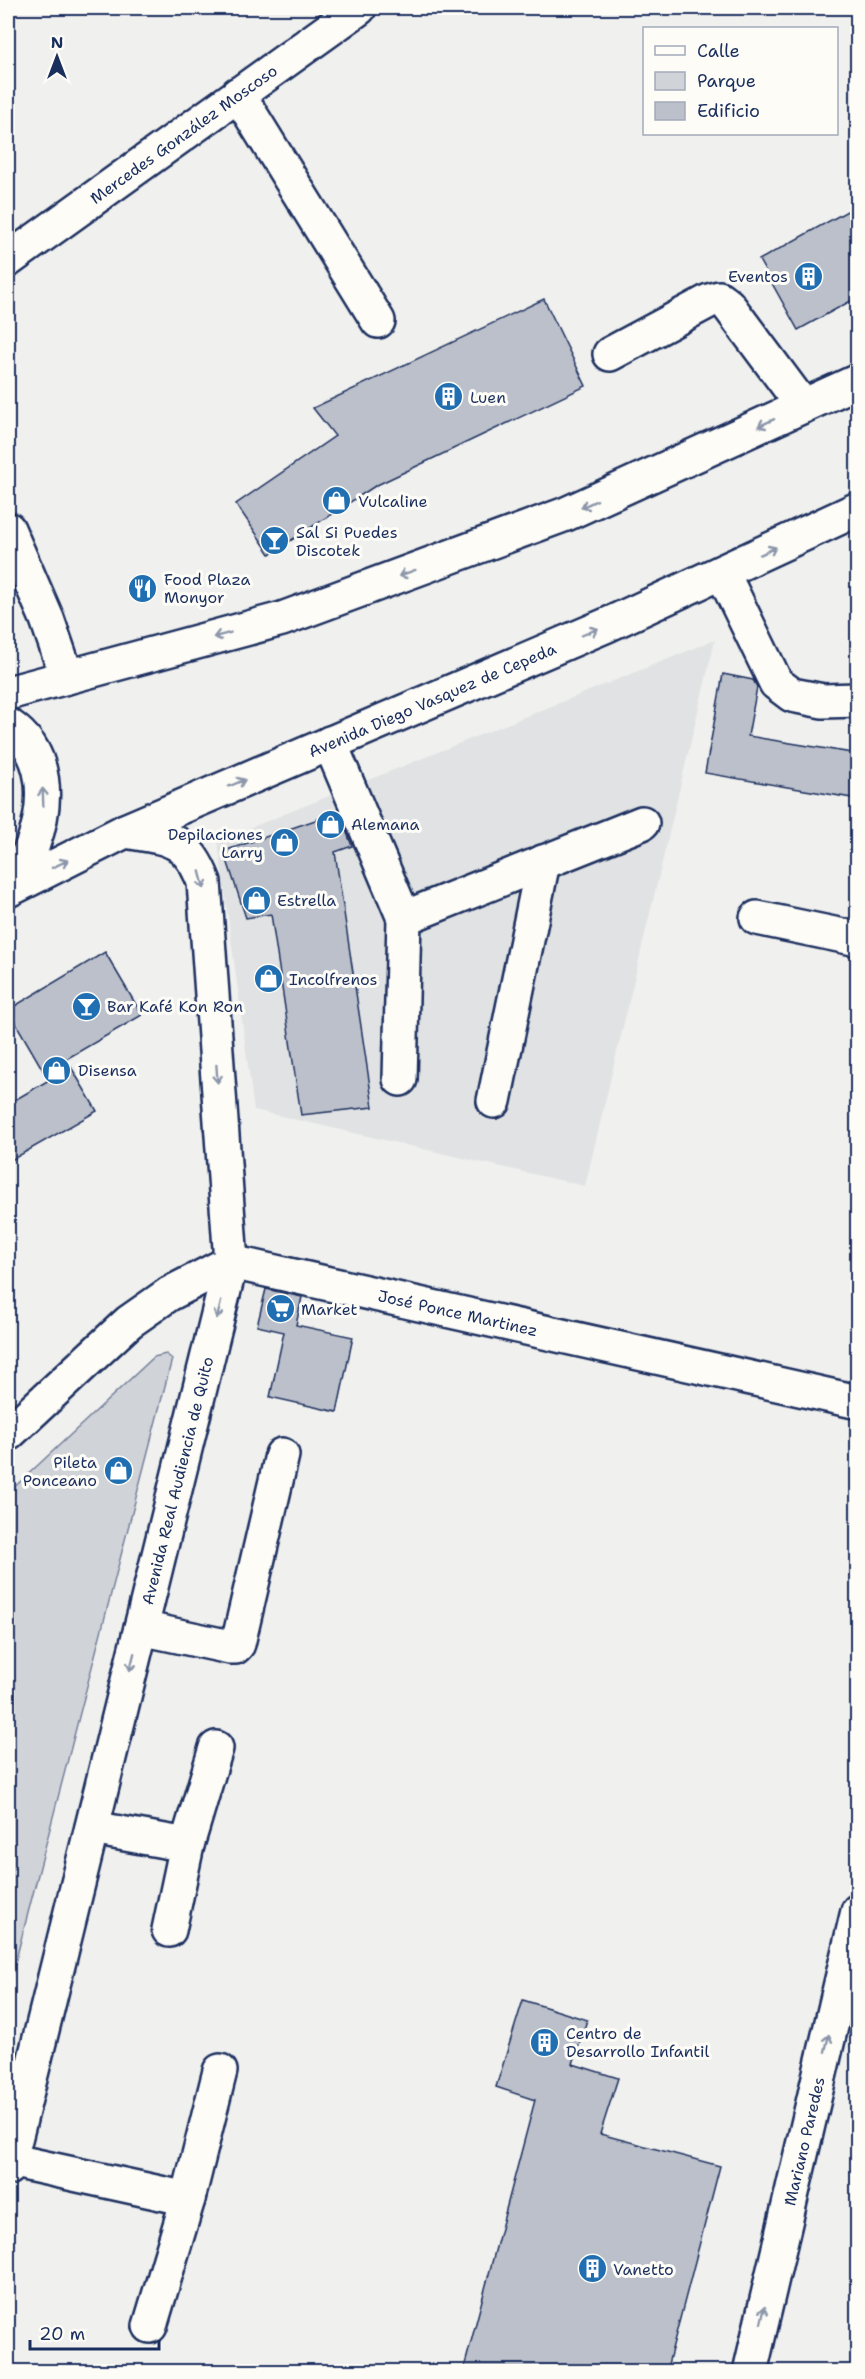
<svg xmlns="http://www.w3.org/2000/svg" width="865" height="2379" font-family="'Shantell Sans',sans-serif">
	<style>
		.built { fill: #e0e2e3 }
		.green { fill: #d0d3d8; stroke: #76819b; stroke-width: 1.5 }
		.building { fill: #bbc0ca; stroke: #1b2f5e; stroke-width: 1.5 }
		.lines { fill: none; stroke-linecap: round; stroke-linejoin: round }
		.minor-casing { stroke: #1b2f5e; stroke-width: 38 }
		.major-casing { stroke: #1b2f5e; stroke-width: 38 }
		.minor { stroke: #fdfcf7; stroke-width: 33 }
		.major { stroke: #fdfcf7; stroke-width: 33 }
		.oneway { stroke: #8c96aa }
		.labels { text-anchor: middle; stroke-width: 6; stroke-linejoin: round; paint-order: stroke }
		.street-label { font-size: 16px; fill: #1b2f5e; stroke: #fdfcf7 }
		.poi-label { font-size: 16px; fill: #1b2f5e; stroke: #fdfcf7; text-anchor: start }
	</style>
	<rect width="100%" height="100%" fill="#f0f0ee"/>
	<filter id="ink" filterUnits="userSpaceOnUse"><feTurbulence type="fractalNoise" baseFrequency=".0167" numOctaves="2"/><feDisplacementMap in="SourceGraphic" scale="12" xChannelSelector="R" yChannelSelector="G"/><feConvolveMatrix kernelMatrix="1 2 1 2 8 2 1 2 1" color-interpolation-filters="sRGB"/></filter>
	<g filter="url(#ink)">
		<polygon class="built" points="715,640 585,1186 254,1110 218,841"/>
		<polygon class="green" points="166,1354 172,1359 8,1990 8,1493 154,1357"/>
		<g class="building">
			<polygon points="858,205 858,297 798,330 759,260"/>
			<polygon points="544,299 586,386 375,486 270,554 236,504 335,436 313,408"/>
			<polygon points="723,674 753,680 757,687 748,736 858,754 858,799 705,773"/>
			<polygon points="339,812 352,846 335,852 373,1107 301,1115 271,914 246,918 224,851"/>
			<polygon points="105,952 142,1015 44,1072 8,1010"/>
			<polygon points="71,1067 97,1111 8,1162 8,1104"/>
			<polygon points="266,1289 302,1297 296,1325 353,1337 337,1412 270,1397 284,1332 257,1326"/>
			<polygon points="523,2000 587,2020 573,2064 618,2078 600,2134 720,2166 666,2372 463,2372 535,2100 496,2087"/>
		</g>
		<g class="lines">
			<defs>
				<g id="minor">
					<polyline points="238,94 378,321"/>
					<path id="s1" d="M8 260 359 8"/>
					<polyline points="610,354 709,301 719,298 728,305 803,406"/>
					<polyline points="8,529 47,619 67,677"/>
					<polyline points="722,572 776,683 792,695 823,701 858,700"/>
					<polyline points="330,743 404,918 400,1079"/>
					<polyline points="404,918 642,823"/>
					<polyline points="757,918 858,939"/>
					<polyline points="494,1101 543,862"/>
					<path id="s2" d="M8 1434 129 1322 169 1294 231 1262 858 1402"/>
					<polyline points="141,1628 230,1647 235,1647 238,1644 282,1455"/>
					<polyline points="92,1828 187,1845"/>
					<polyline points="169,1930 187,1845 216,1748"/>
					<polyline points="9,2160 188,2199"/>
					<polyline points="150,2326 188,2199 220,2071"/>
				</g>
				<g id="major">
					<polyline points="8,693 282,619 566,514 858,381"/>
					<path d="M8 725C49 752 48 803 33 844 27 860 16 875 8 889"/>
					<path id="s3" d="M8 890 125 831 607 625 858 509"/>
					<path id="s4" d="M8 2168 231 1262 204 882C187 837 168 838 125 831"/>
					<path id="s5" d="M750 2372 858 1911"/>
				</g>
			</defs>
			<use href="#minor" class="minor-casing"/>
			<use href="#major" class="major-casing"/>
			<use href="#minor" class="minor"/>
			<use href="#major" class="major"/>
		</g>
		<defs><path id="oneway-shaft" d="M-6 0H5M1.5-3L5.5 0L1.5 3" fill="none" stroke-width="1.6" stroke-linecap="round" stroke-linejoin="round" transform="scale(1.5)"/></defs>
		<g class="oneway">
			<use href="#oneway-shaft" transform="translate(766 423) rotate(155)"/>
			<use href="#oneway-shaft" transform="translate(589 504) rotate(155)"/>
			<use href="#oneway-shaft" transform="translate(768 551) rotate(-25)"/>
			<use href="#oneway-shaft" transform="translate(407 573) rotate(160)"/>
			<use href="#oneway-shaft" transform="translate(590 632) rotate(-23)"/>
			<use href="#oneway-shaft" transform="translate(222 635) rotate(165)"/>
			<use href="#oneway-shaft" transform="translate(237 783) rotate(-23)"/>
			<use href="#oneway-shaft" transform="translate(43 797) rotate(-92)"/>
			<use href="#oneway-shaft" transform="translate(60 864) rotate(-26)"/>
			<use href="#oneway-shaft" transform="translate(202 880) rotate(75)"/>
			<use href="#oneway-shaft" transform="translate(217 1074) rotate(86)"/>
			<use href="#oneway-shaft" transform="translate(219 1310) rotate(104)"/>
			<use href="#oneway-shaft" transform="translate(132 1662) rotate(104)"/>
			<use href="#oneway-shaft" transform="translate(827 2043) rotate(-77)"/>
			<use href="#oneway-shaft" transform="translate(763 2315) rotate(-77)"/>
		</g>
	</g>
	<defs>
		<symbol id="building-disc" viewBox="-11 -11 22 22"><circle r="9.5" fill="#1f6fb2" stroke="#fdfcf7"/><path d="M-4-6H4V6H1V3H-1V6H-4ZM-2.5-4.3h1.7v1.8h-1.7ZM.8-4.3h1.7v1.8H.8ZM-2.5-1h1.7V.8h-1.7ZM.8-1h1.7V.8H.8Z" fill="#fff"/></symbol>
		<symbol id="shop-disc" viewBox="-11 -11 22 22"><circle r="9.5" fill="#1f6fb2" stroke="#fdfcf7"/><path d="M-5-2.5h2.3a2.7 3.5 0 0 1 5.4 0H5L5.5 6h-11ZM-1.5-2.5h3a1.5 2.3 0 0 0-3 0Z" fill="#fff"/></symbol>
		<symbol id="bar-disc" viewBox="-11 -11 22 22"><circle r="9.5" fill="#1f6fb2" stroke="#fdfcf7"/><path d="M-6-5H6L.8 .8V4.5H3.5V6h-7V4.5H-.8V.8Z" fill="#fff"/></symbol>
		<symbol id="restaurant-disc" viewBox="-11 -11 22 22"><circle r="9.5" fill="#1f6fb2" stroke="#fdfcf7"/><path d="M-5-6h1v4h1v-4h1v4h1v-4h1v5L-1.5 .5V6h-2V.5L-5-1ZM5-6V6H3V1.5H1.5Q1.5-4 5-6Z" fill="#fff"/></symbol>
		<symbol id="supermarket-disc" viewBox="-11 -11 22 22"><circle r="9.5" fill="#1f6fb2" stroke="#fdfcf7"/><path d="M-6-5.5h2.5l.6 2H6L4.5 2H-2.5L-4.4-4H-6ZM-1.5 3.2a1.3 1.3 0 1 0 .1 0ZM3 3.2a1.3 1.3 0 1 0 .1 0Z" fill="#fff"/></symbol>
	</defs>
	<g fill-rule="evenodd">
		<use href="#building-disc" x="792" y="260" width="33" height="33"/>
		<use href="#building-disc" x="432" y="380" width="33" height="33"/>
		<use href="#shop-disc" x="320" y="484" width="33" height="33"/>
		<use href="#bar-disc" x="258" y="524" width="33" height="33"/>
		<use href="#restaurant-disc" x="126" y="572" width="33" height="33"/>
		<use href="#shop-disc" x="314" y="808" width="33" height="33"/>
		<use href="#shop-disc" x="268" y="826" width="33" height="33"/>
		<use href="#shop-disc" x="240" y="884" width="33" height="33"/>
		<use href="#shop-disc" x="252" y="962" width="33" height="33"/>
		<use href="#bar-disc" x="70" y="990" width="33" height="33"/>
		<use href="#shop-disc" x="40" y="1054" width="33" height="33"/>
		<use href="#supermarket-disc" x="264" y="1292" width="33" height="33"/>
		<use href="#shop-disc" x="102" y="1454" width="33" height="33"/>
		<use href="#building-disc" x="528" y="2026" width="33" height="33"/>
		<use href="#building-disc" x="576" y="2252" width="33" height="33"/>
	</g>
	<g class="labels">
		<g class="street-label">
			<text dy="6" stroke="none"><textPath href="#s1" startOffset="216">Mercedes González Moscoso</textPath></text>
			<text dy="6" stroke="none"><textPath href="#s3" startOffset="465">Avenida Diego Vasquez de Cepeda</textPath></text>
			<text dy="6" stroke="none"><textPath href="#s2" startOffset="516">José Ponce Martinez</textPath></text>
			<text dy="6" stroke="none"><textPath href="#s4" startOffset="708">Avenida Real Audiencia de Quito</textPath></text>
			<text dy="6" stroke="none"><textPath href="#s5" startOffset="237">Mariano Paredes</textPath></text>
		</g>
		<g class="poi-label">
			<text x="788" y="282" text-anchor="end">Eventos</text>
			<text x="470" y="403">Luen</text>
			<text x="358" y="507">Vulcaline</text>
			<text x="296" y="538">Sal Si Puedes<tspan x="296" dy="18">Discotek</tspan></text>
			<text x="164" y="585">Food Plaza<tspan x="164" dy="18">Monyor</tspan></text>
			<text x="351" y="830">Alemana</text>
			<text x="263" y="840" text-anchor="end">Depilaciones<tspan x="263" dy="18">Larry</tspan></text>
			<text x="277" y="906">Estrella</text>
			<text x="289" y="985">Incolfrenos</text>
			<text x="107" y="1012">Bar Kafé Kon Ron</text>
			<text x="78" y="1076">Disensa</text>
			<text x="301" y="1315">Market</text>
			<text x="97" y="1468" text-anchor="end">Pileta<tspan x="97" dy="18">Ponceano</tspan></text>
			<text x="566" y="2039">Centro de<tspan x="566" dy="18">Desarrollo Infantil</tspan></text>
			<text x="613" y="2275">Vanetto</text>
		</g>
	</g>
	<rect width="865" height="2379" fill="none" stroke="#fdfcf7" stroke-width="30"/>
	<rect x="15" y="15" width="835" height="2349" fill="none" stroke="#1b2f5e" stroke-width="2" filter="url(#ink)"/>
	<rect x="643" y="27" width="195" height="108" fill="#fdfcf7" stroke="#a3aaba" stroke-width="1.5"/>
	<rect x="655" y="46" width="30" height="9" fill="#fdfcf7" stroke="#a3aaba" stroke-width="1.5"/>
	<text x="697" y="57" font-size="18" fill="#1b2f5e">Calle</text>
	<rect x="655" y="72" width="30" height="18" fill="#d0d3d8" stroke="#a3aaba" stroke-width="1.5"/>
	<text x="697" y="87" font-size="18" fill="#1b2f5e">Parque</text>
	<rect x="655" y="102" width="30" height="18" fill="#bbc0ca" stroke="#a3aaba" stroke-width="1.5"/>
	<text x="697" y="117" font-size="18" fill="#1b2f5e">Edificio</text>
	<g transform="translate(57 57)" stroke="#fdfcf7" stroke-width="4.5" paint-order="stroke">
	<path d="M0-4.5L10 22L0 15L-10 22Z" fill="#1b2f5e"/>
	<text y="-9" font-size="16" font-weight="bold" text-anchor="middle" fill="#1b2f5e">N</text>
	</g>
	<path d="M30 2340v9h129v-9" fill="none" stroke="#1b2f5e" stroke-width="3"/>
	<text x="39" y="2340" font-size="18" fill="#1b2f5e" stroke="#fdfcf7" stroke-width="4.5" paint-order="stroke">20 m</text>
</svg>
